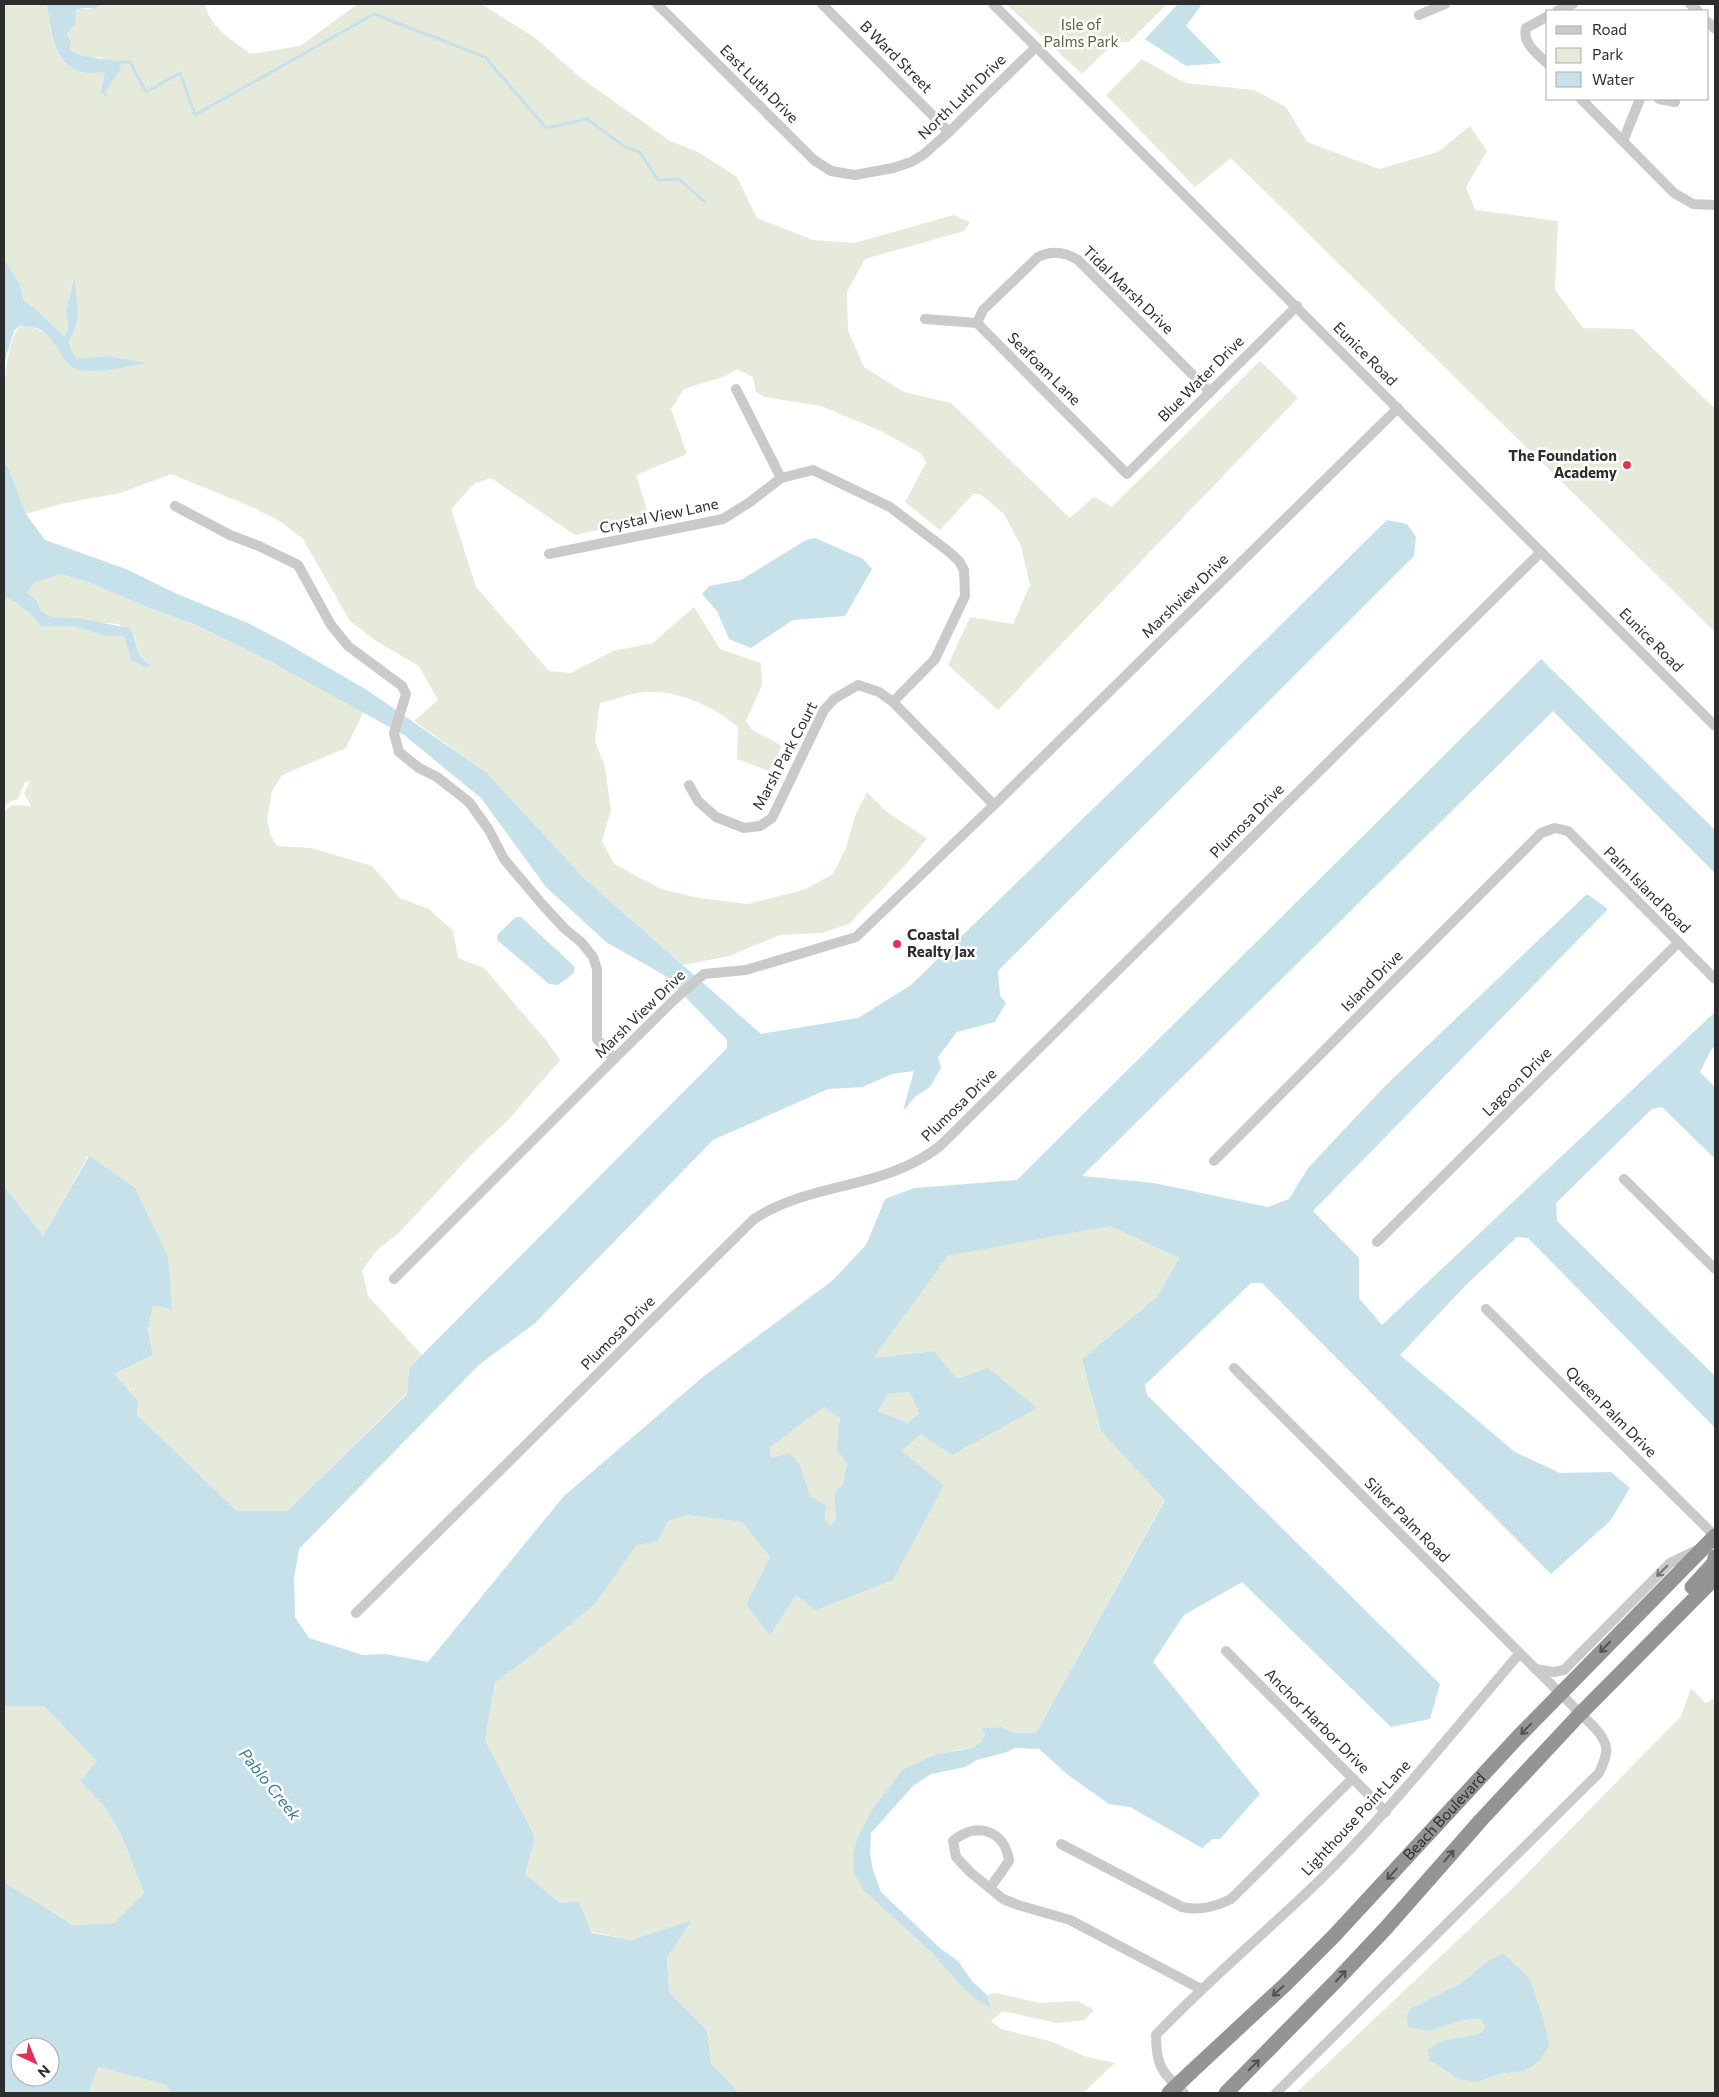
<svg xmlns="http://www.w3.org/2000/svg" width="1719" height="2097" font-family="Commissioner,sans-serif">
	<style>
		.green { fill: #e5eada; fill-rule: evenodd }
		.water { fill: #c6e1ea; fill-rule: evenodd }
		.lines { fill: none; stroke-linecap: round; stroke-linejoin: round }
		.stream { stroke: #c6e1ea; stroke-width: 3 }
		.minor { stroke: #cacaca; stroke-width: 10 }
		.highway { stroke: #949494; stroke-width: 15 }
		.highway-bridge { stroke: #949494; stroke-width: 15 }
		.oneway { stroke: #747474 }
		.oneway2 { stroke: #515151 }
		.poi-dot { fill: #e23156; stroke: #fff; stroke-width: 2 }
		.labels { text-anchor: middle; stroke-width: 5; stroke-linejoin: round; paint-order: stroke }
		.park-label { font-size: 15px; fill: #56673b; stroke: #fff }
		.street-label { font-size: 15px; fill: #2d2d2d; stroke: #fff }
		.poi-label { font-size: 15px; font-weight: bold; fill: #2d2d2d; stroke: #fff; text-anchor: end }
		.water-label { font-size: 16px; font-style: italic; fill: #3d798d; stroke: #fff }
	</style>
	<rect width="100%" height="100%" fill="#fff"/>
	<g class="green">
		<path d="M4 4 47 5C50 29 52 64 81 72 88 74 98 72 105 73L101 91 108 99 106 91 120 71 101 57 89 58 69 49 67 34 76 23 75 15 77 9H95L102 4H205C209 27 233 41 251 54L300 46 358 4H481L534 37 581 78 670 141 698 152 737 177 757 218 813 240 854 243 954 215 970 222 964 231 865 259 847 292 848 331 864 367 904 392 951 403 1070 518 1094 497 1112 507 1260 361 1298 398 998 710 948 665 970 617 1013 624 1030 585 1021 546 1004 514 980 494H973L940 530 905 502 926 463 922 454 881 431 821 406 764 397 756 392 753 377 737 369 723 377 684 389 671 409 687 454 636 475 650 519 575 535 491 478 474 484 451 509 476 587 549 671 571 673 613 651 653 643 694 607 720 649 761 663 762 685 746 721 752 730 782 746 769 771 737 759 738 727C713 706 678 690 645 692 630 693 614 700 600 703L595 741 605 767 611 810 602 841 614 864 661 889 699 898 748 904 806 889 833 874 846 848 855 816 867 792 888 813 927 838 906 864 849 924 821 933 780 935 729 956 683 965 584 878 487 773 414 721 438 700 419 666 376 641 350 621 303 539 281 522 252 507 171 474 120 493 60 504 26 514 8 467 4 461C4 426 0 351 20 325 26 327 34 327 39 330 57 337 60 361 77 369 86 373 135 366 147 363L107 356 77 359C61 335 78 339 77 319 77 306 74 292 73 279L66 311 68 329 64 336 33 307 24 301 20 284 4 259Z"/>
		<polygon points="1006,4 1167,4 1129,42 1115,42 1082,74"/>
		<polygon points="1142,59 1185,83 1254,90 1286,107 1307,142 1379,169 1438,152 1470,126 1487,151 1466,187 1475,210 1558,221 1555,290 1583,328 1633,329 1713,407 1715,407 1715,632 1231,158 1195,187 1106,95"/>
		<path d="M60 574 88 582 147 607 196 625 273 663 364 711 346 748 282 775 272 791 267 820 271 836 277 846 311 848 372 866 400 898 429 909 453 931 458 958 484 968 545 1039 560 1060 509 1119 470 1156 399 1233 378 1249 362 1270 368 1296 422 1355 409 1368 407 1393 287 1511H237L137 1415 138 1399 114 1374 153 1355 148 1330 153 1306 172 1309 88 1156 43 1236 4 1186V812L12 805 31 806 24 793 30 781 25 782 18 799 11 801 4 807V600L10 599 30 613 40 626H73L105 636H124L128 647 144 667 151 664C139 657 137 650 135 636L118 624 93 622 77 618 51 617 41 611 37 601 27 592 33 583Z"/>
		<polygon points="1110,1226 1179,1258 1157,1297 1082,1359 1101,1431 1165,1499 1036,1733 1014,1733 1002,1727 982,1728 985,1734 981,1742 972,1748 956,1750 903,1769 871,1811 859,1835 864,1891 930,1951 962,1987 991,2007 987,1995 997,1993 1039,2003 1078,2001 1094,2010 1085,2020 1057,2023 1003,2011 991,2021 1001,2029 1050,2041 1084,2056 1115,2063 1083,2093 739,2093 711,2063 707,2030 669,1992 667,1958 692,1920 631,1940 592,1932 579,1901 560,1903 525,1874 535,1837 485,1740 495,1683 552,1640 596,1603 636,1546 658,1541 667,1521 686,1515 742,1522 770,1557 746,1604 771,1635 796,1595 900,1451 921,1434 957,1379 934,1351 872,1358 948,1256"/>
		<polygon points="910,1392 919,1414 909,1423 892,1416 878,1413 888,1394"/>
		<polygon points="824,1407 840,1418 836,1449 847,1463 843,1484 834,1493 836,1519 831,1525 825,1520 826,1505 810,1496 800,1465 771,1459 770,1447"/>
		<path d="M1691 1688 1706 1703 1715 1698V2093H1296L1515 1886 1681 1716ZM1488 1961 1525 2071 1500 2074 1477 2082 1438 2042 1481 2033 1485 2027 1480 2019 1465 2020 1429 2031 1407 2014 1410 2009 1461 1983Z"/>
		<polygon points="4,1706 44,1706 98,1761 80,1781 104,1806 121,1834 144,1893 114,1923 73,1925 4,1882"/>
		<polygon points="97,2067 166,2085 171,2093 88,2093"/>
	</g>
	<g class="water">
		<path d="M24 4H102L95 9 87 8 77 9 75 15 76 23 67 34 71 42 69 49C87 60 101 57 121 62L120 71 106 91 108 100 101 91 105 73C98 72 88 74 81 72 52 64 51 29 47 5Z"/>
		<polygon points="1178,4 1202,4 1186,26 1222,63 1186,66 1145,39"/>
		<path d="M4 259 20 284 24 301 33 307 64 336 68 329 66 311 74 277C75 291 79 306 77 320 76 340 61 336 77 359L107 356 149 363C129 366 99 374 79 370 63 367 56 337 39 329 34 327 26 327 20 325L14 331 4 364Z"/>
		<path d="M4 461 8 467 26 514 45 540 126 569 175 593 248 623 286 643 367 690 487 773 584 878 761 1034 858 1018 911 985 1161 743 1387 520 1407 524 1416 537 1414 556 998 971 1000 996 1006 1003 995 1022 957 1032 938 1057 941 1068 930 1087 916 1096 903 1111 914 1071 892 1074 863 1087 828 1089 713 1140 534 1324 480 1364 299 1549 294 1578 295 1617 309 1638 363 1655 386 1654 428 1662 564 1496 704 1376 832 1281 866 1245 885 1199 914 1188 1017 1180 1541 659 1715 830V873L1553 711 1082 1176 1154 1183 1268 1207 1289 1199 1308 1168 1386 1085 1587 894 1608 909 1313 1211 1359 1258V1298L1382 1325 1715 1012V1046L1711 1050 1700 1072 1715 1087V1159L1662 1107 1652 1109 1556 1203 1557 1221 1715 1376V1428L1528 1238 1517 1237 1465 1286 1400 1355 1515 1452 1560 1473 1611 1472 1630 1488 1610 1521 1551 1574 1262 1283H1251L1145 1385 1147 1395 1440 1684 1430 1719 1391 1727 1242 1582 1184 1615 1153 1662 1260 1794 1220 1839H1213L1202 1848 1130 1807 1109 1804 1068 1775 1039 1749 1015 1748 1007 1752 977 1760 965 1767 931 1774 913 1786 871 1833 870 1854 873 1870 881 1892 941 1949 958 1961 972 1981 987 1995 991 2008 976 1999 962 1987 930 1951 864 1891 854 1873 853 1853 859 1835 871 1811 903 1769 935 1755 972 1748 981 1742 985 1734 982 1728 1002 1727 1014 1733H1036L1165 1500 1101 1431 1082 1359 1157 1297 1179 1258 1110 1226 948 1256 873 1358 934 1351 957 1379 988 1368 1037 1408 952 1455 921 1434 901 1451 944 1485 893 1580 816 1610 796 1595 770 1636 746 1604 770 1557 742 1522 686 1515 668 1521 658 1541 636 1546 596 1603 552 1640 495 1683 485 1740 535 1837 525 1874 560 1903 579 1901 592 1933 631 1940 692 1920 667 1958 669 1992 707 2030 711 2063 739 2093H171L166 2085 98 2067 88 2093H4V1882L73 1925 114 1923 144 1893 121 1834 104 1806 80 1781 97 1761 44 1706H4V1186L43 1236 89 1156 135 1188 168 1257 172 1309 153 1306 148 1330 153 1355 114 1374 138 1400 137 1415 237 1511H287L407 1394 409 1368 727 1048V1040L664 975 606 942 546 887 481 798 404 735 273 663 196 625 147 607 88 582 60 574 34 583 27 592 37 601 41 611 51 617 77 618 129 628C141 644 131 653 152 665L144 667 131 660 124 636H105L73 626H40L30 613 10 599 4 600ZM910 1392 919 1414 908 1423 892 1416 878 1412 888 1394ZM824 1407 840 1418 836 1449 847 1463 843 1484 834 1493 836 1519 831 1525 825 1520 826 1505 810 1496 800 1465 790 1453 771 1458 770 1447ZM20 2047H50V2077H20Z"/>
		<polygon points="815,538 863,559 872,569 845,616 793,620 751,648 729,639 717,611 702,594 709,586 741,580 806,540"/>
		<polygon points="516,917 521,917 574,966 574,973 558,985 549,984 497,940 498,934"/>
		<polygon points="1503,1953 1530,1979 1544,2021 1549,2046 1539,2061 1525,2071 1500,2074 1477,2082 1459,2079 1429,2060 1428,2050 1438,2042 1481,2033 1485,2027 1480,2019 1465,2020 1429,2031 1408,2027 1407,2014 1410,2009 1461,1983 1488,1961"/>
	</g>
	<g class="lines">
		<polyline class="stream" points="117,62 130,62 146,92 180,73 195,115 374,14 485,57 546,128 587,119 625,147 640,152 658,180 679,179 705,202"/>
		<g class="minor">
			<polyline points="657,4 814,160 831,171 855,175 893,168 911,162 923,155 949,132 1036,47"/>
			<polyline points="822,4 949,132"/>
			<polyline points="993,4 1715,726"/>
			<polyline points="1690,4 1698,11"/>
			<polyline points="1557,11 1573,4"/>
			<polyline points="1419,15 1445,4"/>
			<path d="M1548 16 1526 28C1522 44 1538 54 1548 64"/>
			<polyline points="1708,22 1715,29"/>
			<polyline points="1581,99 1674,193 1693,204 1715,205"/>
			<polyline points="1659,99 1675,102"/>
			<polyline points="1623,141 1640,99"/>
			<polyline points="925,319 977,323 1127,474 1297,306"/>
			<path d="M977 323 983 310 1038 257C1052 250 1065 252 1078 260L1210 392"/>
			<polyline points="736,389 781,478"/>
			<polyline points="175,506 230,535 259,546 298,565 331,625 348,646 402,686 406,694 394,733 399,752 419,768 437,777 469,802 489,830 504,859 541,903 564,928 582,943 593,957 597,969 597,1039 614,1059"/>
			<polyline points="549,554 723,519 750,502 781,478 813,470 890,507 948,551 959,561 964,570 965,596 935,659 893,702"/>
			<polyline points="689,785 698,801 716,817 744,828 760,826 772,818 824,710 834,699 858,685 879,692 893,702 994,805"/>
			<polyline points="1214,1161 1541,833 1555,828 1568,831 1715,979"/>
			<polyline points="1624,1179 1715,1269"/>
			<polyline points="1377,1242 1678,943"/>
			<polyline points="394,1279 614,1059 675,999 704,974 746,970 856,937 994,805 1398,408"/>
			<polyline points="1486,1309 1715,1536"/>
			<path d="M1234 1368 1595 1728C1611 1746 1608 1753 1599 1773L1276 2093"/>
			<path d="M356 1613 754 1219C810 1182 884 1190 940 1146L1541 552"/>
			<polyline points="1226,1651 1386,1812"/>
			<polyline points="1535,1669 1554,1672 1564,1670 1670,1563 1697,1550"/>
			<path d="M1061 1844 1182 1907C1200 1911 1215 1907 1231 1899L1353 1778"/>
			<path d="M990 1888 1009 1861C1005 1830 976 1821 953 1841L956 1857 970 1872 1003 1899 1018 1905 1070 1920 1201 1989"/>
			<path d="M1184 2093C1162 2072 1156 2067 1156 2035 1209 1979 1269 1930 1324 1876 1394 1806 1455 1729 1519 1654"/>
		</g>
		<g class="highway">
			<polyline points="1692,1587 1714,1563 1715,1557"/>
			<path id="s1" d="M1191 2072 1288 1982 1333 1937 1517 1738 1715 1536"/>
			<polyline points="1226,2093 1337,1980 1386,1928 1481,1820 1580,1714 1715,1578"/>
		</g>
		<polyline class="highway-bridge" points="1169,2093 1191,2072"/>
	</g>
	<defs><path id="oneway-shaft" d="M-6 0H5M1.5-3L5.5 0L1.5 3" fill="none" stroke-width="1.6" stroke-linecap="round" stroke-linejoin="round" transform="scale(1.25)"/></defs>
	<use class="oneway" href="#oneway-shaft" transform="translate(1662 1571) rotate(135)"/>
	<g class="oneway2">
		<use href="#oneway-shaft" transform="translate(1605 1647) rotate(134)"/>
		<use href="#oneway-shaft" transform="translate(1526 1729) rotate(134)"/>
		<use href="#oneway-shaft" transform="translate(1449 1856) rotate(-49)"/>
		<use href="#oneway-shaft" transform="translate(1392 1874) rotate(132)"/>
		<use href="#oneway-shaft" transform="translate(1341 1976) rotate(-47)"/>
		<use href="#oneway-shaft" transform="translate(1278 1991) rotate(137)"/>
		<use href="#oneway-shaft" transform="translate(1254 2065) rotate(-45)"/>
	</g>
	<g class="poi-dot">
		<circle cx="1627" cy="465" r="5"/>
		<circle cx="897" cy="944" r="5"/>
	</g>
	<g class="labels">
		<g class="park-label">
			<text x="1081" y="30">Isle of<tspan x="1081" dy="17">Palms Park</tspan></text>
		</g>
		<g class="street-label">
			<text transform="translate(896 57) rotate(45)" y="5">B Ward Street</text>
			<text transform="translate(759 84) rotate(45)" y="5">East Luth Drive</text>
			<text transform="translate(962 97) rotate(-44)" y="5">North Luth Drive</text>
			<text transform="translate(1128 290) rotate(44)" y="5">Tidal Marsh Drive</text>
			<text transform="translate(1365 354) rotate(45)" y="5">Eunice Road</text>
			<text transform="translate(1044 369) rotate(45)" y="5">Seafoam Lane</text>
			<text transform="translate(1201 379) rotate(-45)" y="5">Blue Water Drive</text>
			<text transform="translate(659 516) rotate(-12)" y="5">Crystal View Lane</text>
			<text transform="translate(1185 596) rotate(-44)" y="5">Marshview Drive</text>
			<text transform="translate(1651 640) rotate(45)" y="5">Eunice Road</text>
			<text transform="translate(785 756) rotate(-62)" y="5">Marsh Park Court</text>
			<text transform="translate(1247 821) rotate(-45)" y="5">Plumosa Drive</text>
			<text transform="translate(1647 890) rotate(45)" y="5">Palm Island Road</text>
			<text transform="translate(1372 981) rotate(-45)" y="5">Island Drive</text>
			<text transform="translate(640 1014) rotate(-44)" y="5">Marsh View Drive</text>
			<text transform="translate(1517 1082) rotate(-45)" y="5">Lagoon Drive</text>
			<text transform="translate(959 1105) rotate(-44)" y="5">Plumosa Drive</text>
			<text transform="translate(618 1333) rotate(-45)" y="5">Plumosa Drive</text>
			<text transform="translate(1611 1412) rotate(45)" y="5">Queen Palm Drive</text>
			<text transform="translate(1407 1520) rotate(45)" y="5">Silver Palm Road</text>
			<text transform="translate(1317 1721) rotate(45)" y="5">Anchor Harbor Drive</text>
			<text dy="5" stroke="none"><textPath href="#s1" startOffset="360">Beach Boulevard</textPath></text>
			<text transform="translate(1356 1818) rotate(-47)" y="5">Lighthouse Point Lane</text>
		</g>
		<g class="poi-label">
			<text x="1617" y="461">The Foundation<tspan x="1617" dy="17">Academy</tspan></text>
			<text x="907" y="940" text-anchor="start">Coastal<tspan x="907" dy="17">Realty Jax</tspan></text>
		</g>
		<g class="water-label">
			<text transform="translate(270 1784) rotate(51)" y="6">Pablo Creek</text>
		</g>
	</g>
	<rect width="1719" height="2097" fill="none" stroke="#2d2d2d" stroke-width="10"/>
	<rect x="1546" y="10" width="162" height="90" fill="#ffffff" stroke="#ababab"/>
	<rect x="1556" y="26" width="25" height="8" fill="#cacaca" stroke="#ababab"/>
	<text x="1592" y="35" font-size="15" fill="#2d2d2d">Road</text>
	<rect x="1556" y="48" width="25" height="15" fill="#e5eada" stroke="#ababab"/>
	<text x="1592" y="60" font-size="15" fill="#2d2d2d">Park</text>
	<rect x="1556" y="72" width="25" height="15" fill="#c6e1ea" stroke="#ababab"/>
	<text x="1592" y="85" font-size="15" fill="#2d2d2d">Water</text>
	<g transform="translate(35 2062) rotate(136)"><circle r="24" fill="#ffffff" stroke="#ababab"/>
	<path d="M0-4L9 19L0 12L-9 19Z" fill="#e23156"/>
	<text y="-8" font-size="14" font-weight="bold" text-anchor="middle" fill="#2d2d2d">N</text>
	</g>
</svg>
